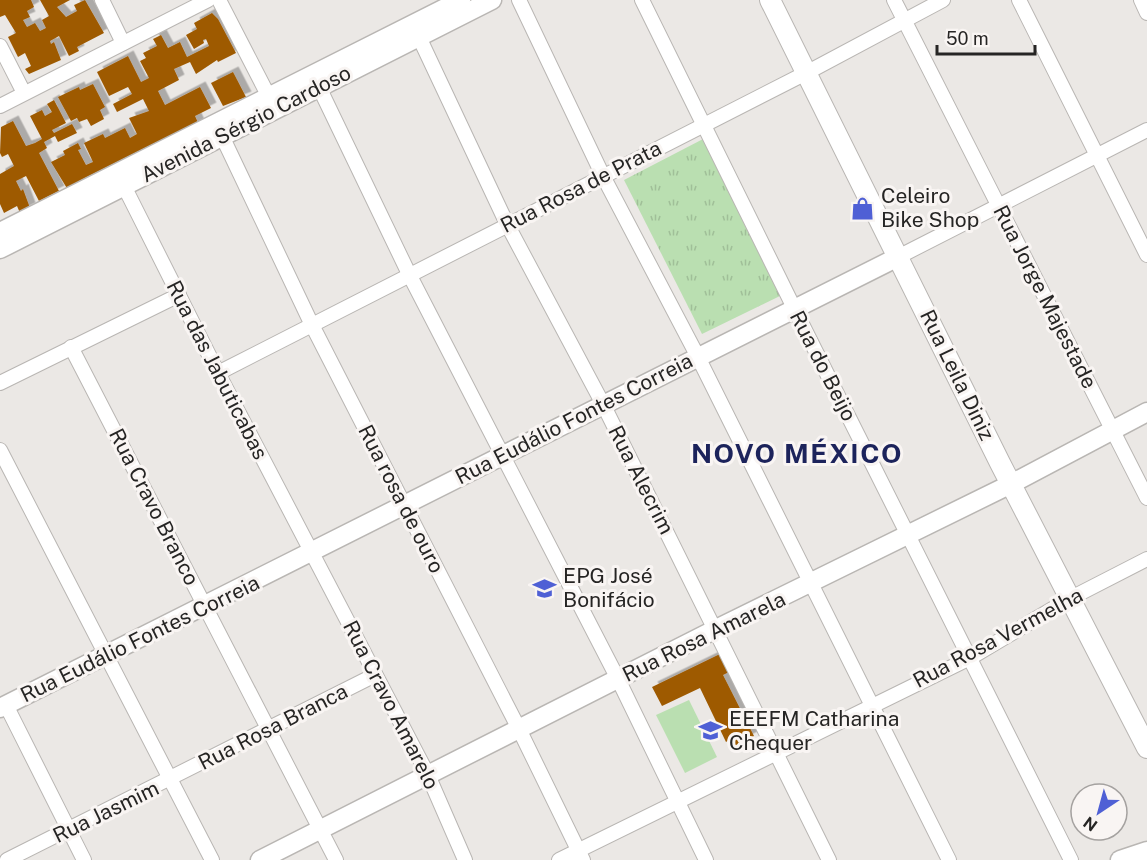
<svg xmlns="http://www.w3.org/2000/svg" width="1147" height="860" font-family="'Public Sans',sans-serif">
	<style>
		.grass { fill: #badfb1 }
		.park { fill: url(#park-tufts) }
		.building { fill: #9e5a06; filter: url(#shadow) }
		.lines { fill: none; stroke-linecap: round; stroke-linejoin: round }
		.minor-casing { stroke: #b9b6b3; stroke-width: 16 }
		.tertiary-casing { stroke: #b9b6b3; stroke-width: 21 }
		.secondary-casing { stroke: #b9b6b3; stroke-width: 22 }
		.minor { stroke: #fff; stroke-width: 14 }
		.tertiary { stroke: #fff; stroke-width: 18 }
		.secondary { stroke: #fff; stroke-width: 20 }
		.labels { text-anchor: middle; stroke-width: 6; stroke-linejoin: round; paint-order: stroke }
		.street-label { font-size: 21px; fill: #262524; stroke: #f9f5f3 }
		.poi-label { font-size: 21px; fill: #262524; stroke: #f9f5f3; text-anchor: start }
		.district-label { font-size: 27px; font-weight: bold; letter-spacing: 1.5px; fill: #1c235b; stroke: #f9f5f3 }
	</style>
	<defs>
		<pattern id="park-tufts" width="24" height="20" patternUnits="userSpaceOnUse" patternTransform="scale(1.5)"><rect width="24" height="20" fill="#badfb1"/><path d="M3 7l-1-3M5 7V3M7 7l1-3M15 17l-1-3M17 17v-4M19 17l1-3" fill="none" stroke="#a0bf98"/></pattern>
		<filter id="shadow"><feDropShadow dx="5.5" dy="-5.5" stdDeviation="0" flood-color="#0004"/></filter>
	</defs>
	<rect width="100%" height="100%" fill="#ebe8e5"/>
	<polygon class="grass" points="689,700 717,757 685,773 656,715"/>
	<polygon class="park" points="705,138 780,296 702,334 624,180"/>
	<g class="building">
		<polygon points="0,0 31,0 34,7 27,11 30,17 23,20 27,27 35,23 40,31 46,28 42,20 49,16 40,0 70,0 57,7 66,17 77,11 74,5 85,0 104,33 77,47 79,51 69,56 59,36 50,41 51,44 54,42 61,60 29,74 25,69 31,66 25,53 18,57 8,37 16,33 5,15 0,17"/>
		<polygon points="212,13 218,19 236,53 218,62 217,60 196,74 190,62 174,69 179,80 158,91 165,105 200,87 211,108 195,116 199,125 158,144 157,142 79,181 80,184 68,190 51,162 65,155 63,151 78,143 81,149 78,150 86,165 93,162 84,143 103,134 105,138 125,128 130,138 137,134 129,118 149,111 143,99 117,112 113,104 132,94 128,87 109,96 97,72 128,56 141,82 149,78 140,61 146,58 143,53 157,46 153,39 161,35 168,48 180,42 187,57 209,46 206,39 203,40 204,43 194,49 186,35 197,29 194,23"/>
		<polygon points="233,72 246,97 223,106 211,83"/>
		<polygon points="93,84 105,107 100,110 104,119 91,126 87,119 79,122 77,118 71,121 58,97 79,87 80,90"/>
		<polygon points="54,100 66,123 52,130 54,133 72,124 77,133 58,142 55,136 44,142 47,148 39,153 59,191 39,201 26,176 16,181 21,191 23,189 30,208 20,213 17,206 4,213 0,204 0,174 14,166 8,154 2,157 0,153 1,127 13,121 26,146 35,143 42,139 30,116 42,110 45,116 52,112 47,104"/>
		<polygon points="720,654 729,672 723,675 754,736 732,747 729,740 726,742 700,688 662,706 652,687"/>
	</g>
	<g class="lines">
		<defs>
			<g id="minor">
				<polyline points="102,0 123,43"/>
				<polyline points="219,0 269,97"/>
				<polyline points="519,0 603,176 698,357 949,860"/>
				<polyline points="642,0 795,310 1071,860"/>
				<polyline points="894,0 1147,498"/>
				<polyline points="1019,0 1147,255"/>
				<polyline points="1141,0 1147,13"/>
				<polyline points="419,37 507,224 604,406 829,860"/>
				<polyline points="0,46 24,93"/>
				<polyline points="319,87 409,274 618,679 706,860"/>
				<polyline points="0,106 208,0"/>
				<polyline points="222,136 311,323 519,729 583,860"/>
				<polyline points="124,186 218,373 428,775 465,860"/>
				<polyline points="898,257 1147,130"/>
				<polyline points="71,347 336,860"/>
				<polyline points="218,373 808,72 943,0"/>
				<polyline points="0,383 179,295"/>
				<polyline points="0,450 212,860"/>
				<polyline points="6,705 84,860"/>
				<polyline points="7,860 375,675"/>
				<polyline points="559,860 970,658 1071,598 1147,559"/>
			</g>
			<g id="tertiary">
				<polyline points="0,232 461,0"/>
				<polyline points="0,249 492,0"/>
				<polyline points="0,708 898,257"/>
				<polyline points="260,860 716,629 1011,484 1147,412"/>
				<polyline points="1120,860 1147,851"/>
			</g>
			<polyline id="secondary" points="770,0 1000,463 1147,748"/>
		</defs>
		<use href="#minor" class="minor-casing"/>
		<use href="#tertiary" class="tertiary-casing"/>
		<use href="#secondary" class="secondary-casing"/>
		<use href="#minor" class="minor"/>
		<use href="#tertiary" class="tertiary"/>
		<use href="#secondary" class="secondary"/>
	</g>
	<defs>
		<symbol id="shop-bare" viewBox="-9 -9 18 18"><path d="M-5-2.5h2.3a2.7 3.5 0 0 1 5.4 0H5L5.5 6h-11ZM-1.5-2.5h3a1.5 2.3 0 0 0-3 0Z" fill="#4f60d5" stroke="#f9f5f3" stroke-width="2.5" paint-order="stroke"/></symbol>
		<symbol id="school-bare" viewBox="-9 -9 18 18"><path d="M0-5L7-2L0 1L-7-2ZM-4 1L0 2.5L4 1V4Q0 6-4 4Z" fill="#4f60d5" stroke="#f9f5f3" stroke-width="2.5" paint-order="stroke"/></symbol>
	</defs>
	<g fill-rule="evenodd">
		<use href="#shop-bare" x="846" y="192" width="33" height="33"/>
		<use href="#school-bare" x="528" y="572" width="33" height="33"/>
		<use href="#school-bare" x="694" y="714" width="33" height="33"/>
	</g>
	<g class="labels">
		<g class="street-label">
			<text transform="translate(246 124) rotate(-27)" y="7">Avenida Sérgio Cardoso</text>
			<text transform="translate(581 187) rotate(-27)" y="7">Rua Rosa de Prata</text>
			<text transform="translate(1045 297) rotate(63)" y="7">Rua Jorge Majestade</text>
			<text transform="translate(823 366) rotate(63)" y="7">Rua do Beijo</text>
			<text transform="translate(217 370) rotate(63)" y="7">Rua das Jabuticabas</text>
			<text transform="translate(957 375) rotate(64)" y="7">Rua Leila Diniz</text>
			<text transform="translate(574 419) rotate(-27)" y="7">Rua Eudálio Fontes Correia</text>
			<text transform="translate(641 480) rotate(63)" y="7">Rua Alecrim</text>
			<text transform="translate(401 499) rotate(63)" y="7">Rua rosa de ouro</text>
			<text transform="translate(154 507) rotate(63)" y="7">Rua Cravo Branco</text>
			<text transform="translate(704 637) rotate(-26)" y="7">Rua Rosa Amarela</text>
			<text transform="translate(998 638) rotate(-28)" y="7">Rua Rosa Vermelha</text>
			<text transform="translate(140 639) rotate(-26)" y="7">Rua Eudálio Fontes Correia</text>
			<text transform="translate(391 705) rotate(63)" y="7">Rua Cravo Amarelo</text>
			<text transform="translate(273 727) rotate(-27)" y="7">Rua Rosa Branca</text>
			<text transform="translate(106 812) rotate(-26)" y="7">Rua Jasmim</text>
		</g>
		<g class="poi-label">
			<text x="881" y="203">Celeiro<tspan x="881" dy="24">Bike Shop</tspan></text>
			<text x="563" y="583">EPG José<tspan x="563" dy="24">Bonifácio</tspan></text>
			<text x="729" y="726">EEEFM Catharina<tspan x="729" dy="24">Chequer</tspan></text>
		</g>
		<g class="district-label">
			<text x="797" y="463">NOVO MÉXICO</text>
		</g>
	</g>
	<g transform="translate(1099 812) rotate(216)"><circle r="28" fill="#f9f5f3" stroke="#a5a2a0" stroke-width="1.5"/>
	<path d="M0-4.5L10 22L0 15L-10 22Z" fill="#4f60d5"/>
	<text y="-9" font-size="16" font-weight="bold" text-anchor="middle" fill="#262524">N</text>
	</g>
	<path d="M937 45v9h98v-9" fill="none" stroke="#262524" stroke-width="3"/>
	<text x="946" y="45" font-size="18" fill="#262524" stroke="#f9f5f3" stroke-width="4.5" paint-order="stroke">50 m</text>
</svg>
